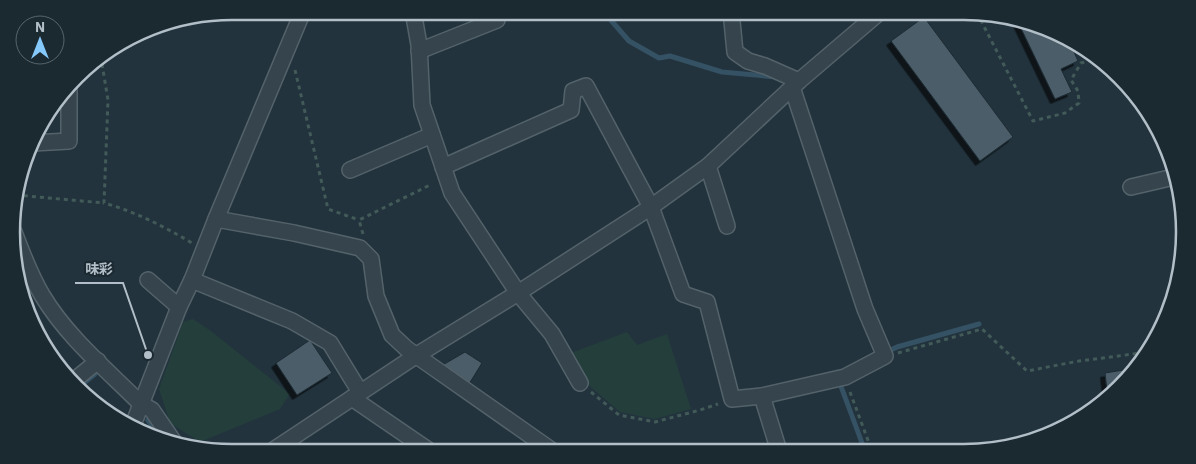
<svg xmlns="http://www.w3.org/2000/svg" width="1196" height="464" font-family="'IBM Plex Sans','Noto Sans JP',sans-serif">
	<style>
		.green { fill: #243e3c }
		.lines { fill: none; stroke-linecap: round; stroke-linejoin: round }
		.stream { stroke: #355264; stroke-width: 5 }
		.building { fill: #4b5d68; stroke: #1d2b33; filter: url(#shadow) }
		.minor-casing { stroke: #54626a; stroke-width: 18 }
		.path { stroke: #425a58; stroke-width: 3; stroke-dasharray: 4 4; stroke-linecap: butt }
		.minor { stroke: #36444d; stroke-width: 15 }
		.rim { fill: none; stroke: #b2bfc8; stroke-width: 2.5 }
		.leader { fill: none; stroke: #b2bfc8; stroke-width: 2 }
		.callout-dot { fill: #b2bfc8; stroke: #1b2931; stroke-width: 2 }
		.callout-label { font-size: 14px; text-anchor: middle; font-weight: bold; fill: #b2bfc8; stroke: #1b2931; stroke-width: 4; stroke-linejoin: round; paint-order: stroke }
	</style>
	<defs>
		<filter id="shadow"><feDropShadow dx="-4.5" dy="4.5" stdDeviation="0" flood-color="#0009"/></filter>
	</defs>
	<rect width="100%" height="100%" fill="#22333d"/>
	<g class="green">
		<polygon points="193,319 211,331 290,394 280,409 200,442 170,423 159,389 183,322"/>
		<polygon points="627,332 637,345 667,334 691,409 655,419 620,412 585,382 568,354"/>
	</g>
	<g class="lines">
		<g class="stream">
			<polyline points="603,11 629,41 659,58 670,56 722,72 777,77"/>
			<polyline points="885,353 897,347 979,324"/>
			<polyline points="839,381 865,451"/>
			<polyline points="79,387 95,374"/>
			<polyline points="148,420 160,438"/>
		</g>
	</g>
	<g class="building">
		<polygon points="924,17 1013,137 980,161 891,41"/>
		<polygon points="1016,18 1021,19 1070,43 1078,61 1061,69 1072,92 1055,99"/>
		<polygon points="310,340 332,373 297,395 276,363"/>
		<polygon points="465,352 482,363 469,384 441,366"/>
		<polygon points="1136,368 1109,398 1108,399 1105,373"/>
		<polygon points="204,444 206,449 194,448"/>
	</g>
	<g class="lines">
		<defs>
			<g id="minor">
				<polyline points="413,11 419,45 422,105 452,193 518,293 552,334 580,383"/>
				<polyline points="731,11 735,52 748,61 765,66 799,81"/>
				<polyline points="419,51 497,20"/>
				<polyline points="33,143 69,141 69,87"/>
				<polyline points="708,166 727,226"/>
				<polyline points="443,167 571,110 573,91 586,86 651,207 683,294 707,302 732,399 762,396 845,377 885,356 865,309 792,87"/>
				<polyline points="350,170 432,135"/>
				<polyline points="1131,187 1174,177"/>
				<polyline points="216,219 294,233 360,248 371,259 376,296 392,335 407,349 554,452"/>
				<path d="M14 232C22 253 30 275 42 295 67 337 107 370 141 404L152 410 176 445"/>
				<polyline points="148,280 179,307"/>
				<polyline points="192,280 292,321 330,343 360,392"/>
				<polyline points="71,379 77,378 98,361"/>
				<polyline points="762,396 778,448"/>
				<polyline points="352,398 431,452"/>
				<polyline points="133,425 179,307 192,280 216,219 303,11"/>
				<polyline points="269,453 417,355 518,293 651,207 708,166 799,81 881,11"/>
			</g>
		</defs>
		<use href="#minor" class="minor-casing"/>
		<g class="path">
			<polyline points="279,11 282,20"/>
			<polyline points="977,13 1033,121 1065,113 1079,103 1078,91 1071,80 1081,63 1099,58"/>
			<path d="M103 56 102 64 108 100 104 203C136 212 163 226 192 243"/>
			<polyline points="295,70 328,209 359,220"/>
			<polyline points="16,195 104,203"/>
			<polyline points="363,234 359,220 432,184"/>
			<polyline points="898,353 982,329 1027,371 1079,361 1149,352"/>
			<polyline points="591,392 619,415 655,422 700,410 718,404"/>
			<polyline points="850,392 872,451"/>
		</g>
		<use href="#minor" class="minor"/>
	</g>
	<path d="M0 0H1196V464H0ZM232 20H964A212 212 0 0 1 1176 232V232A212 212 0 0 1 964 444H232A212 212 0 0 1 20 232V232A212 212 0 0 1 232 20Z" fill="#1b2931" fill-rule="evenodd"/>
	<path class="rim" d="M232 20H964A212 212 0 0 1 1176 232V232A212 212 0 0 1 964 444H232A212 212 0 0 1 20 232V232A212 212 0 0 1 232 20Z"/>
	<path class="leader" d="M148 355L123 283H75"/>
	<circle class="callout-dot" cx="148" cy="355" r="5"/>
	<g class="callout-label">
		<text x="99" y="274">味彩</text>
	</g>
	<g transform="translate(40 40)"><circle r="24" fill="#1b2931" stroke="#57656d"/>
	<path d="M0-4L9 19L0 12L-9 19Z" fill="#85c9fa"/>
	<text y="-8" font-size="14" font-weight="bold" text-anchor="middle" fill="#b2bfc8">N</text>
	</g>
</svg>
